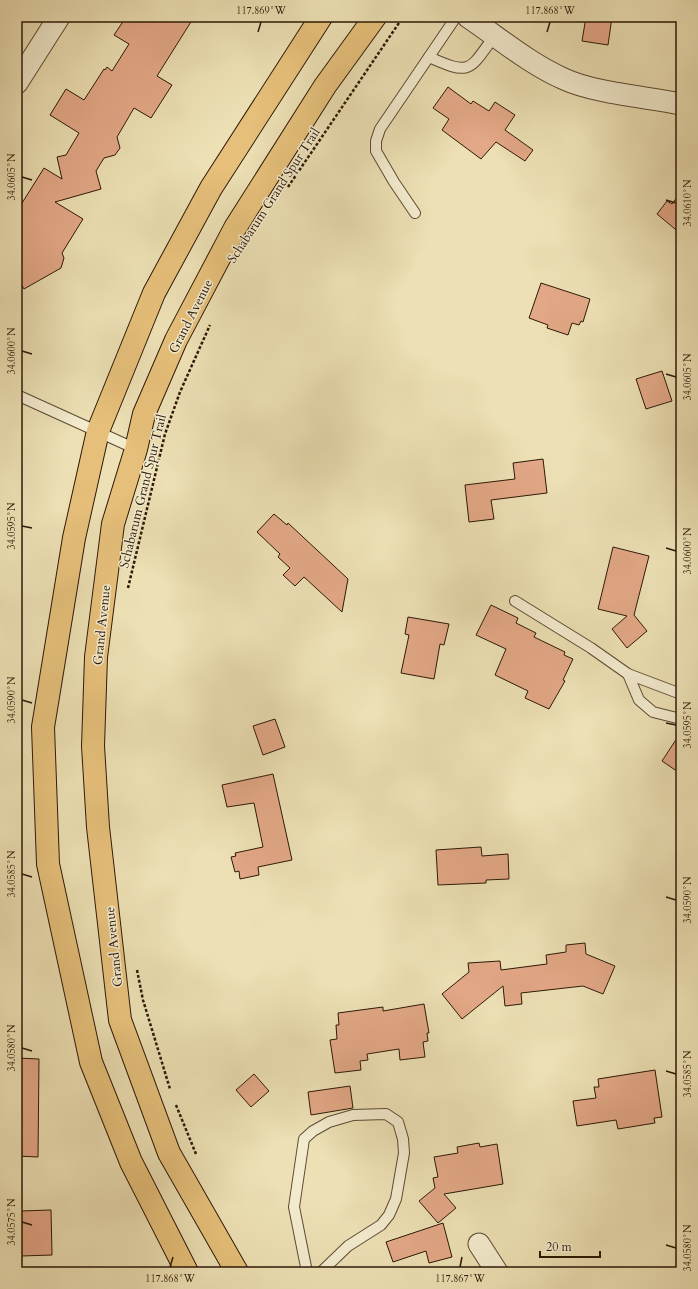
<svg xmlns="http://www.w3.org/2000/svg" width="698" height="1289" font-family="Cardo,serif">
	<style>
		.building { fill: #e3a887; stroke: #2d1807 }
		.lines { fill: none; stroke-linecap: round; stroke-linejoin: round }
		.service-casing { stroke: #5d4a32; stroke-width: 12 }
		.minor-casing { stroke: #5d4a32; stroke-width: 23 }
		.primary-casing { stroke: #2d1807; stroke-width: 24 }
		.path { stroke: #2d1807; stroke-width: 2.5; stroke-dasharray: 3 2; stroke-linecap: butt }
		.service { stroke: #f3ebce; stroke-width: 10 }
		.minor { stroke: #f3ebce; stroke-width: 21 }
		.primary { stroke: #e6c07a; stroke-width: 22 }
		.ticks { fill: none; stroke: #2d1807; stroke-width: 1.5 }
		.labels { text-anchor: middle; stroke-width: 3; stroke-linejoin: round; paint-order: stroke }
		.street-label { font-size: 13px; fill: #2d1807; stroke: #f3ebce }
		.neatline { fill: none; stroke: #2d1807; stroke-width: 1.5 }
		.ticks-label { font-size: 10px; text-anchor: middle; fill: #2d1807 }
	</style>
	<rect width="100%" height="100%" fill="#ece0b4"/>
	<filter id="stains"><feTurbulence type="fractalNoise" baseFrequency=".005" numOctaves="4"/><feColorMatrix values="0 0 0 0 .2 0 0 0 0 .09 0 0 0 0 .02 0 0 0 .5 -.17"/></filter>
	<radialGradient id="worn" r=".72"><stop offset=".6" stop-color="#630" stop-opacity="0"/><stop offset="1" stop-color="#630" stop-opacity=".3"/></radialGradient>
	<g class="building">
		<polygon points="126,17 194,17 157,76 172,85 151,118 134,108 117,137 120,148 115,155 104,158 96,171 101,189 55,202 83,219 62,253 64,258 61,268 24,289 17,277 17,211 44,168 62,179 57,157 66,155 79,133 50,115 66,89 84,100 104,69 105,70 107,67 112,71 129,44 114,35"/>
		<polygon points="586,17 612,17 608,45 582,41"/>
		<polygon points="448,87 471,104 473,101 489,111 495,102 515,115 505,130 533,150 525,161 496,142 481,159 442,130 449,119 433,108"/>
		<polygon points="681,192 681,234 657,214 667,201 672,204"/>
		<polygon points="541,283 590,299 583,322 581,321 579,325 572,323 568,335 547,328 548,325 529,318"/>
		<polygon points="662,371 672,401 646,409 636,379"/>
		<polygon points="543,459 547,493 491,500 494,519 469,522 465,485 515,479 513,463"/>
		<polygon points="274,514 287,525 288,523 348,579 342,612 304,577 295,586 283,575 290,568 278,557 280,554 257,532"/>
		<polygon points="613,547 649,556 634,615 647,631 627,648 612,629 627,616 598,609"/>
		<polygon points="491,605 518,618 516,623 536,633 534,637 565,652 564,655 573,659 563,680 565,681 549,709 525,698 528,691 495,675 506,649 476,635"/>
		<polygon points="408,617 449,624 444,645 440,644 434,679 401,673 409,635 405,634"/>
		<polygon points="275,719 285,747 263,755 253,726"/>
		<polygon points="681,732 681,774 662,761"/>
		<polygon points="273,774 292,860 258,867 259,875 240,879 239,871 235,872 231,857 236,856 235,853 263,847 254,803 227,807 222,785"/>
		<polygon points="481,847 482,856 508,854 509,879 486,880 486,883 438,885 436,850"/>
		<polygon points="585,943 586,954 615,966 603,994 583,986 521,993 522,1004 505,1006 503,986 462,1019 442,994 469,972 468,963 500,961 501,970 547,964 546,955 566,952 566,945"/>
		<polygon points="424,1004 429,1033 427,1033 428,1041 423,1042 425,1057 400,1060 399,1049 367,1054 368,1060 360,1061 361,1070 335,1073 330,1040 337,1039 336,1025 339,1025 338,1013 383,1007 383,1011"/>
		<polygon points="17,1058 39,1059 38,1157 17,1156"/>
		<polygon points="655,1070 662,1117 654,1118 655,1123 618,1129 616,1120 577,1126 573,1101 596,1098 594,1087 599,1087 598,1079"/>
		<polygon points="254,1074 269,1091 251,1107 236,1090"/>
		<polygon points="350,1086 353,1108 311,1115 308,1092"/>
		<polygon points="479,1143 480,1147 497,1144 503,1184 444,1194 456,1208 438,1223 419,1201 435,1188 433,1178 438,1177 434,1157 458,1153 457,1147"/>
		<polygon points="51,1210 52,1255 21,1256 20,1211"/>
		<polygon points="443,1223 452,1257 429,1263 426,1251 393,1262 386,1242"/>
	</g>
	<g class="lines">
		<defs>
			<g id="service">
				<path d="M429 57C471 76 469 71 495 35"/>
				<polyline points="415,213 394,182 376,151 376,141 380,129 456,17"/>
				<polyline points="17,395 136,449"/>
				<polyline points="515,601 591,648 628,674 681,694"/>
				<polyline points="628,674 639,700 653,712 681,719"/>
				<polyline points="307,1272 294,1207 304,1139 313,1131 329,1122 353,1115 386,1114 398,1122 403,1139 404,1153 396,1199 389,1215 381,1225 348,1246 321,1272"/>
			</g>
			<g id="minor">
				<path d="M468 17C499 38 530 64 564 79 594 93 647 97 681 104"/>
				<polyline points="17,83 59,17"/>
				<polyline points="479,1244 497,1272"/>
			</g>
			<g id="primary">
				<polyline points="187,1272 131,1162 91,1062 48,864 43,727 74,538 98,431 154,293 211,188 321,17"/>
				<polyline points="237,1272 169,1153 120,1020 98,827 93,746 96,657 113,524 136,449 144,414 176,340 235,228 325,86 375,17"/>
			</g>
		</defs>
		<use href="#service" class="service-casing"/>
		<use href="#minor" class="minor-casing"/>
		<use href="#primary" class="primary-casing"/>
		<g class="path">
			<polyline points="288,187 403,17"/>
			<polyline points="128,588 165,434 180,392 210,325"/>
			<polyline points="137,970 143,1000 170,1089"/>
			<polyline points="176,1105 196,1154"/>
		</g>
		<use href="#service" class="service"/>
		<use href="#minor" class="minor"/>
		<use href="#primary" class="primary"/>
	</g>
	<path class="ticks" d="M258 32 261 22M547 32 550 22M22 177 32 180M666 200 676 203M22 351 32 354M666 374 676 377M22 526 32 528M666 548 676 551M22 700 32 703M666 723 676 725M22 874 32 877M666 897 676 900M22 1048 32 1051M666 1071 676 1074M22 1222 32 1225M666 1245 676 1248M170 1267 173 1257M460 1267 462 1257"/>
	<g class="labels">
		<g class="street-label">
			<text transform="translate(273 195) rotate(-57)" y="5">Schabarum Grand Spur Trail</text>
			<text transform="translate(190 316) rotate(-63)" y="5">Grand Avenue</text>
			<text transform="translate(142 491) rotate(-76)" y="5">Schabarum Grand Spur Trail</text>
			<text transform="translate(101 625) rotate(-84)" y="5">Grand Avenue</text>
			<text transform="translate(113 947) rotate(-96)" y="5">Grand Avenue</text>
		</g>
	</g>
	<rect width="698" height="1289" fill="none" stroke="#ece0b4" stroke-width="44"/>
	<path d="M540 1251v6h60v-6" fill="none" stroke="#2d1807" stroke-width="2"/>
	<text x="546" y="1251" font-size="12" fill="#2d1807" stroke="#f3ebce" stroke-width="3" paint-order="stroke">20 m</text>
	<rect x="22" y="22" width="654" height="1245" class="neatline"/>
	<g class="ticks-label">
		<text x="261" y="14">117.869°W</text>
		<text x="550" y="14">117.868°W</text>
		<text transform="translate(11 177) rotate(-90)" y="4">34.0605°N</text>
		<text transform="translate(687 203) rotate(-90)" y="4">34.0610°N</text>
		<text transform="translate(11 351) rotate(-90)" y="4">34.0600°N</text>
		<text transform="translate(687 377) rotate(-90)" y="4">34.0605°N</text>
		<text transform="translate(11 526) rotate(-90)" y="4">34.0595°N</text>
		<text transform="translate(687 551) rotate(-90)" y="4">34.0600°N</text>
		<text transform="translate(11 700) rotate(-90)" y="4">34.0590°N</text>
		<text transform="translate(687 725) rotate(-90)" y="4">34.0595°N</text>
		<text transform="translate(11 874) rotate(-90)" y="4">34.0585°N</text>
		<text transform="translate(687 900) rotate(-90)" y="4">34.0590°N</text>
		<text transform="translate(11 1048) rotate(-90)" y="4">34.0580°N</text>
		<text transform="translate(687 1074) rotate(-90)" y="4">34.0585°N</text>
		<text transform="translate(11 1222) rotate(-90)" y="4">34.0575°N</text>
		<text transform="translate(687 1248) rotate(-90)" y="4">34.0580°N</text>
		<text x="170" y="1282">117.868°W</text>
		<text x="460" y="1282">117.867°W</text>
	</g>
	<rect width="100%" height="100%" filter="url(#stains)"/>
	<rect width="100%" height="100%" fill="url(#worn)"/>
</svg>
